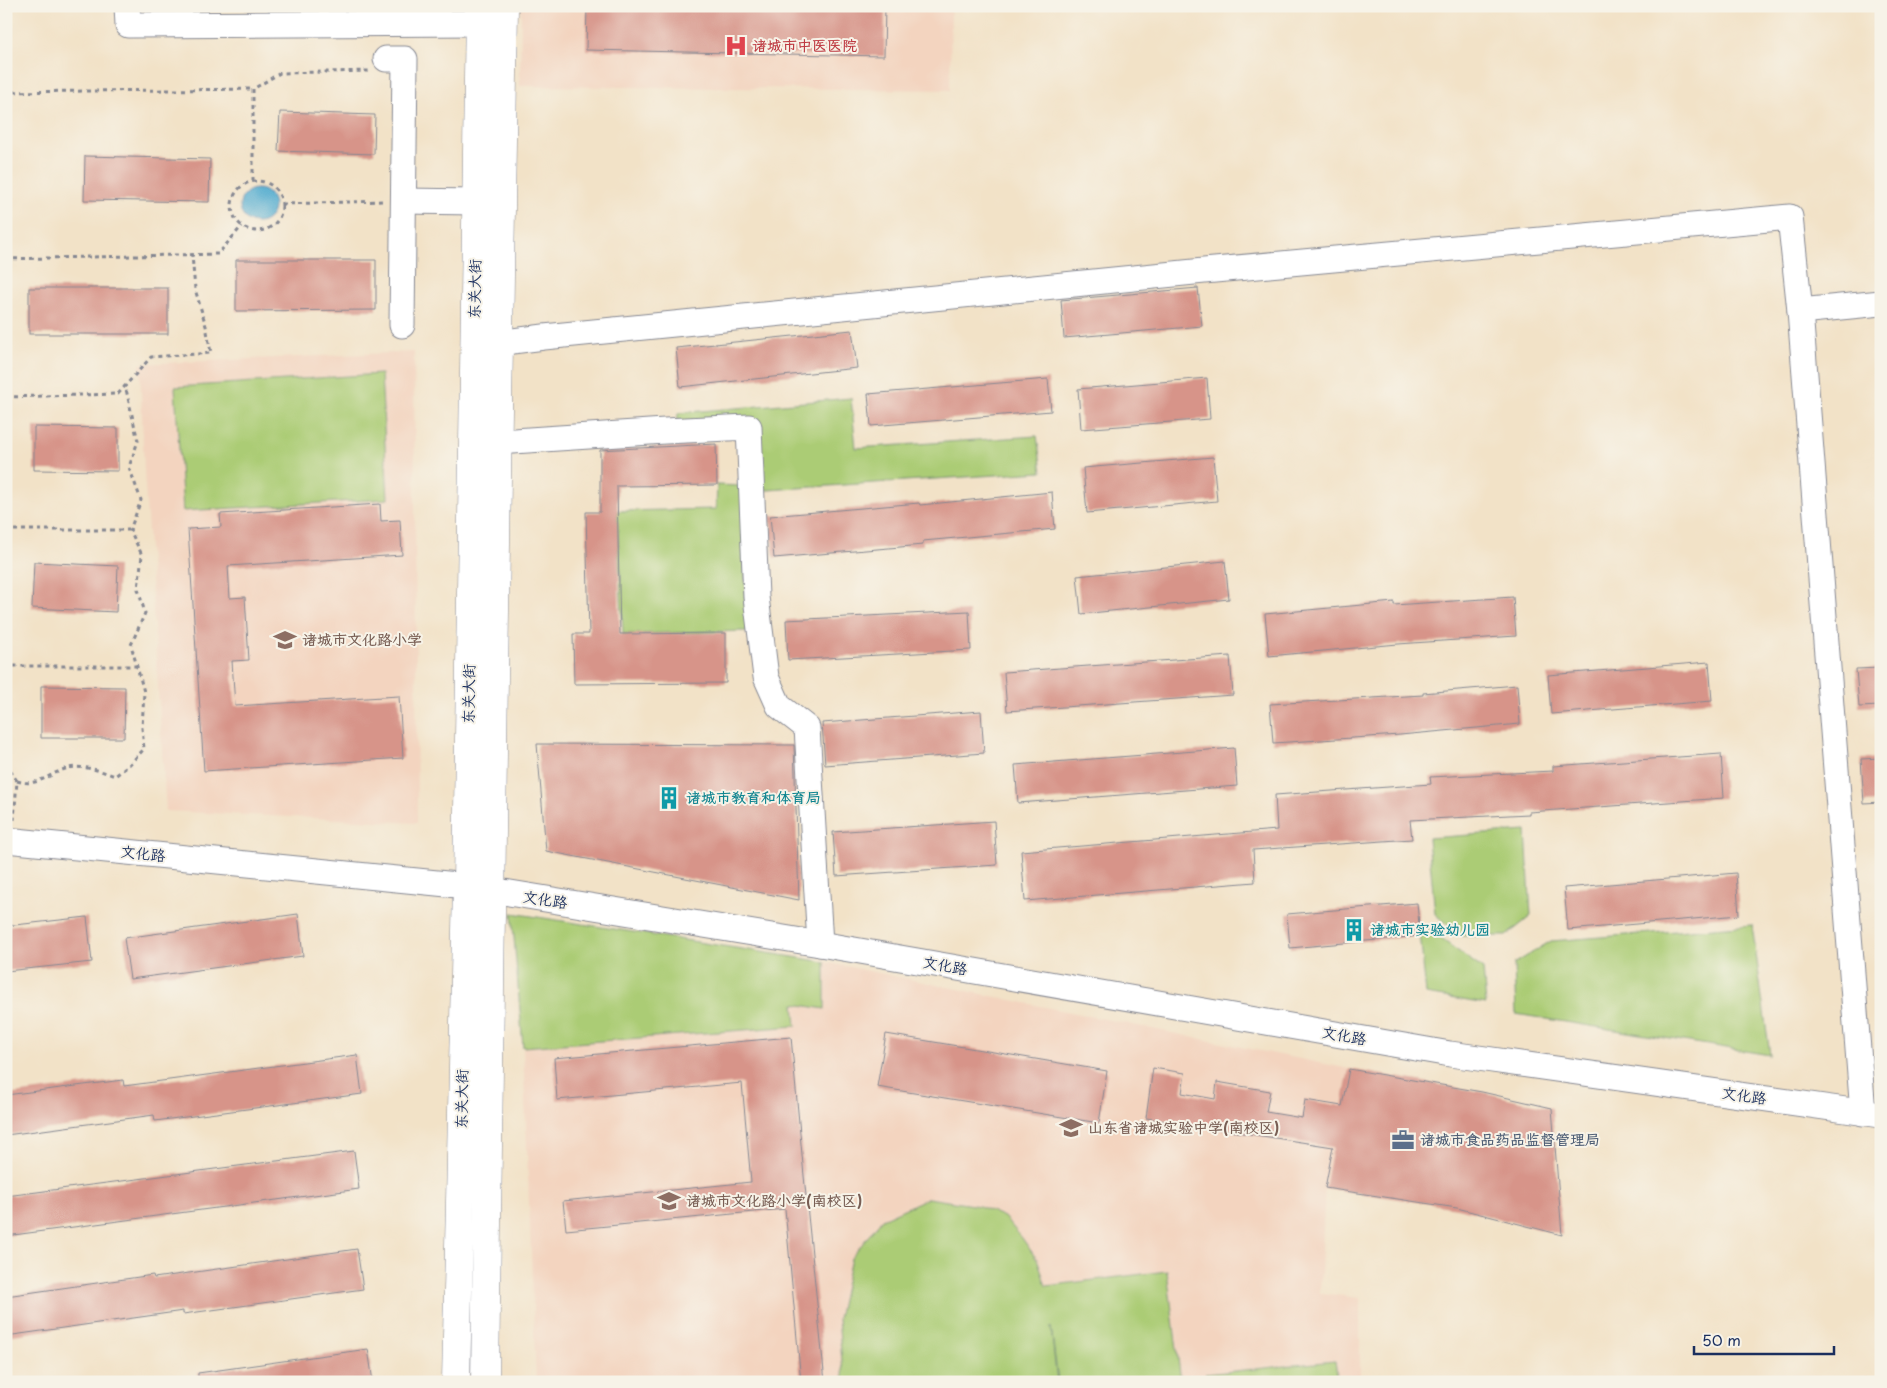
<svg xmlns="http://www.w3.org/2000/svg" width="1887" height="1388" font-family="'Playpen Sans','LXGW WenKai TC',sans-serif">
	<style>
		.built { fill: #f3d4bf }
		.green { fill: #abcc74; stroke: #637e69 }
		.water { fill: #51abcf; stroke: #366d96 }
		.building { fill: #d79489 }
		.lines { fill: none; stroke-linecap: round; stroke-linejoin: round }
		.minor-casing { stroke: #868892; stroke-width: 27 }
		.major-casing { stroke: #868892; stroke-width: 29 }
		.path { stroke: #868892; stroke-width: 3; stroke-dasharray: 4 4; stroke-linecap: butt }
		.minor { stroke: #fff; stroke-width: 25 }
		.major { stroke: #fff; stroke-width: 28 }
		.labels { text-anchor: middle; stroke-width: 4; stroke-linejoin: round; paint-order: stroke }
		.health-label { font-size: 15px; font-weight: bold; fill: #be3a42; stroke: #f7f3e8; text-anchor: start }
		.street-label { font-size: 15px; fill: #1b2f5e; stroke: #f7f3e8 }
		.education-label { font-size: 15px; font-weight: bold; fill: #785e54; stroke: #f7f3e8; text-anchor: start }
		.culture-label { font-size: 15px; font-weight: bold; fill: #0d838f; stroke: #f7f3e8; text-anchor: start }
		.service-label { font-size: 15px; font-weight: bold; fill: #4e5e75; stroke: #f7f3e8; text-anchor: start }
	</style>
	<rect width="100%" height="100%" fill="#f7f3e8"/>
	<filter id="ink" filterUnits="userSpaceOnUse"><feTurbulence type="fractalNoise" baseFrequency=".02" numOctaves="2"/><feDisplacementMap in="SourceGraphic" scale="10" xChannelSelector="R" yChannelSelector="G"/><feConvolveMatrix kernelMatrix="1 2 1 2 8 2 1 2 1" color-interpolation-filters="sRGB"/></filter>
	<filter id="wash" filterUnits="userSpaceOnUse"><feTurbulence type="fractalNoise" baseFrequency=".0096" numOctaves="4" result="noise"/><feDisplacementMap in="SourceGraphic" scale="20" xChannelSelector="R" yChannelSelector="G"/><feGaussianBlur stdDeviation="1.12" result="paint"/><feColorMatrix in="noise" values="0 0 0 0 0 0 0 0 0 0 0 0 0 0 0 0 0 1.4 0 .05"/><feComposite in="paint" operator="in"/></filter>
	<g filter="url(#wash)">
		<rect width="100%" height="100%" fill="#f2e2c7"/>
		<g class="built">
			<polygon points="521,6 951,6 950,90 520,86"/>
			<polygon points="414,352 417,823 166,811 144,469 140,364"/>
			<polygon points="825,962 1349,1069 1325,1188 1320,1293 1360,1298 1360,1382 536,1382 523,1047 795,1026 794,1004 824,1009"/>
		</g>
		<g class="green">
			<polygon points="381,374 388,499 183,511 175,387"/>
			<polygon points="851,398 856,448 1037,436 1042,472 752,491 749,427 677,430 678,413"/>
			<polygon points="717,485 742,486 747,631 623,634 617,511 716,509"/>
			<polygon points="1526,831 1531,916 1506,936 1461,936 1435,914 1428,838"/>
			<polygon points="512,913 825,962 825,1009 794,1004 796,1026 523,1047"/>
			<polygon points="1419,923 1483,969 1486,1004 1426,994"/>
			<polygon points="1752,925 1770,1055 1516,1014 1514,964 1551,941"/>
			<polygon points="928,1198 979,1206 1004,1217 1022,1238 1038,1261 1046,1286 1167,1271 1181,1382 1058,1382 1051,1327 1057,1382 844,1382 838,1319 851,1258 882,1219"/>
			<polygon points="1335,1361 1338,1382 1205,1382 1205,1374"/>
		</g>
		<circle class="water" cx="257" cy="206" r="17"/>
		<g id="blocks">
			<g class="building">
				<polygon points="587,6 885,6 884,56 586,50"/>
				<polygon points="280,112 375,115 374,154 278,151"/>
				<polygon points="85,156 210,159 209,202 84,200"/>
				<polygon points="236,260 376,260 376,310 236,311"/>
				<rect x="29" y="288" width="139" height="46"/>
				<polygon points="1198,288 1202,326 1064,338 1061,300"/>
				<polygon points="852,330 857,368 680,387 676,348"/>
				<polygon points="1207,378 1210,419 1081,429 1078,389"/>
				<polygon points="1048,379 1051,411 871,426 868,394"/>
				<polygon points="34,427 118,428 118,471 34,470"/>
				<polygon points="716,444 717,485 617,486 620,634 726,633 726,683 574,684 573,634 589,634 586,512 600,512 600,450"/>
				<polygon points="1213,457 1217,501 1087,513 1083,468"/>
				<polygon points="1052,492 1055,529 923,541 923,545 774,558 770,516 919,503 920,505"/>
				<polygon points="380,504 381,521 400,520 402,555 228,566 230,598 245,597 249,660 232,661 235,706 399,696 403,758 204,771 188,529 221,527 220,514"/>
				<polygon points="1225,561 1229,599 1081,614 1077,576"/>
				<polygon points="34,562 118,566 116,612 32,608"/>
				<polygon points="1513,597 1516,636 1398,644 1269,656 1265,614 1394,602 1394,605"/>
				<polygon points="969,611 971,650 788,660 786,620"/>
				<polygon points="1230,656 1233,695 1007,711 1004,672"/>
				<polygon points="1709,662 1712,701 1551,714 1548,675"/>
				<polygon points="1881,668 1881,706 1859,707 1856,669"/>
				<polygon points="1517,685 1520,724 1400,735 1273,743 1270,704 1423,695 1423,693"/>
				<polygon points="41,686 125,687 124,738 41,738"/>
				<polygon points="981,711 984,753 825,765 822,723"/>
				<polygon points="537,744 794,745 799,900 546,851"/>
				<polygon points="1234,748 1237,786 1018,803 1015,765"/>
				<polygon points="1721,754 1724,798 1529,812 1529,814 1410,820 1412,839 1253,850 1255,882 1025,901 1021,851 1277,830 1275,795 1431,784 1430,777 1553,771 1553,766"/>
				<polygon points="1881,758 1881,802 1864,803 1861,759"/>
				<polygon points="994,821 997,865 836,876 833,832"/>
				<polygon points="1736,873 1739,915 1568,930 1564,888"/>
				<polygon points="1417,903 1420,936 1290,948 1287,914"/>
				<polygon points="298,914 303,956 130,979 124,938"/>
				<polygon points="87,917 92,962 6,971 6,926"/>
				<polygon points="886,1034 1107,1071 1099,1123 877,1087"/>
				<polygon points="791,1037 804,1176 825,1382 801,1382 785,1209 566,1230 563,1201 751,1182 742,1083 557,1100 554,1058"/>
				<polygon points="357,1055 362,1094 155,1121 154,1115 6,1135 6,1095 123,1080 124,1086"/>
				<polygon points="1153,1068 1185,1073 1182,1093 1215,1099 1217,1082 1270,1091 1266,1112 1302,1118 1305,1100 1342,1106 1349,1069 1482,1092 1552,1108 1562,1235 1457,1208 1325,1188 1333,1147 1146,1118"/>
				<polygon points="354,1151 359,1189 6,1236 6,1196"/>
				<polygon points="357,1249 363,1289 183,1314 183,1311 6,1336 6,1296 153,1275 154,1278"/>
				<polygon points="368,1349 373,1382 198,1382 198,1373"/>
			</g>
		</g>
	</g>
	<g filter="url(#ink)">
		<use href="#blocks" fill-opacity="0" stroke="#868892" stroke-width="1"/>
		<g class="lines">
			<defs>
				<g id="minor">
					<polyline points="127,6 128,25 479,23"/>
					<polyline points="386,59 405,59 402,325"/>
					<polyline points="404,201 476,202"/>
					<polyline points="1800,311 1881,303"/>
					<polyline points="498,343 544,337 1204,271 1790,217 1800,311 1863,1113"/>
					<polyline points="498,442 665,431 749,427 756,597 766,677 779,706 807,728 820,944"/>
					<polyline points="6,840 467,886 820,944 1450,1054 1881,1115"/>
				</g>
				<g id="major">
					<polyline points="456,1382 467,886 479,6"/>
					<path d="M485 1382C492 923 495 465 504 6"/>
				</g>
			</defs>
			<use href="#minor" class="minor-casing"/>
			<use href="#major" class="major-casing"/>
			<g class="path">
				<polyline points="6,92 253,89"/>
				<polyline points="253,181 253,89 280,73 370,71"/>
				<circle cx="257" cy="206" r="25"/>
				<polyline points="282,204 383,201"/>
				<polyline points="6,259 218,254 242,226"/>
				<polyline points="6,397 118,394 151,357 211,353 206,326 195,289 192,255"/>
				<polyline points="6,530 130,530"/>
				<polyline points="6,664 9,666 137,666"/>
				<polyline points="6,672 9,666"/>
				<polyline points="6,764 17,781 14,820"/>
				<path d="M17 781C39 788 50 772 69 768 83 765 102 771 115 776L127 767 144 749 142 728 144 692 131 645 145 613 138 589 142 555 130 530 141 500 129 467 138 441 125 385"/>
			</g>
			<use href="#minor" class="minor"/>
			<use href="#major" class="major"/>
		</g>
	</g>
	<defs>
		<symbol id="hospital-bare" viewBox="-9 -9 18 18"><path d="M-5-5h3v3.5h4V-5h3V5h-3V1.5h-4V5h-3Z" fill="#e0444e" stroke="#f7f3e8" stroke-width="2.5" paint-order="stroke"/></symbol>
		<symbol id="school-bare" viewBox="-9 -9 18 18"><path d="M0-5L7-2L0 1L-7-2ZM-4 1L0 2.5L4 1V4Q0 6-4 4Z" fill="#8d6e63" stroke="#f7f3e8" stroke-width="2.5" paint-order="stroke"/></symbol>
		<symbol id="building-bare" viewBox="-9 -9 18 18"><path d="M-4-6H4V6H1V3H-1V6H-4ZM-2.5-4.3h1.7v1.8h-1.7ZM.8-4.3h1.7v1.8H.8ZM-2.5-1h1.7V.8h-1.7ZM.8-1h1.7V.8H.8Z" fill="#0f9aa8" stroke="#f7f3e8" stroke-width="2.5" paint-order="stroke"/></symbol>
		<symbol id="office-bare" viewBox="-9 -9 18 18"><path d="M-6-3h4V-5.5h4V-3h4V5H-6ZM-1-4.5V-3h2v-1.5ZM-6 0V1H6V0Z" fill="#5c6f8a" stroke="#f7f3e8" stroke-width="2.5" paint-order="stroke"/></symbol>
	</defs>
	<g fill-rule="evenodd">
		<use href="#hospital-bare" x="720" y="30" width="32" height="32"/>
		<use href="#school-bare" x="269" y="624" width="32" height="32"/>
		<use href="#building-bare" x="653" y="782" width="32" height="32"/>
		<use href="#building-bare" x="1338" y="914" width="32" height="32"/>
		<use href="#school-bare" x="1055" y="1112" width="32" height="32"/>
		<use href="#office-bare" x="1387" y="1124" width="32" height="32"/>
		<use href="#school-bare" x="653" y="1185" width="32" height="32"/>
	</g>
	<g class="labels">
		<g class="health-label">
			<text x="752" y="51">诸城市中医医院</text>
		</g>
		<g class="street-label">
			<text transform="translate(475 289) rotate(-89)" y="5">东关大街</text>
			<text transform="translate(469 694) rotate(-89)" y="5">东关大街</text>
			<text transform="translate(143 854) rotate(6)" y="5">文化路</text>
			<text transform="translate(545 900) rotate(9)" y="5">文化路</text>
			<text transform="translate(945 966) rotate(10)" y="5">文化路</text>
			<text transform="translate(1344 1036) rotate(10)" y="5">文化路</text>
			<text transform="translate(1744 1096) rotate(8)" y="5">文化路</text>
			<text transform="translate(462 1099) rotate(-89)" y="5">东关大街</text>
		</g>
		<g class="education-label">
			<text x="302" y="645">诸城市文化路小学</text>
			<text x="1088" y="1133">山东省诸城实验中学(南校区)</text>
			<text x="686" y="1206">诸城市文化路小学(南校区)</text>
		</g>
		<g class="culture-label">
			<text x="686" y="803">诸城市教育和体育局</text>
			<text x="1370" y="935">诸城市实验幼儿园</text>
		</g>
		<g class="service-label">
			<text x="1420" y="1145">诸城市食品药品监督管理局</text>
		</g>
	</g>
	<rect width="1887" height="1388" fill="none" stroke="#f7f3e8" stroke-width="25"/>
	<path d="M1694 1346v8h140v-8" fill="none" stroke="#1b2f5e" stroke-width="2.5"/>
	<text x="1702" y="1346" font-size="15" fill="#1b2f5e" stroke="#f7f3e8" stroke-width="4" paint-order="stroke">50 m</text>
</svg>
